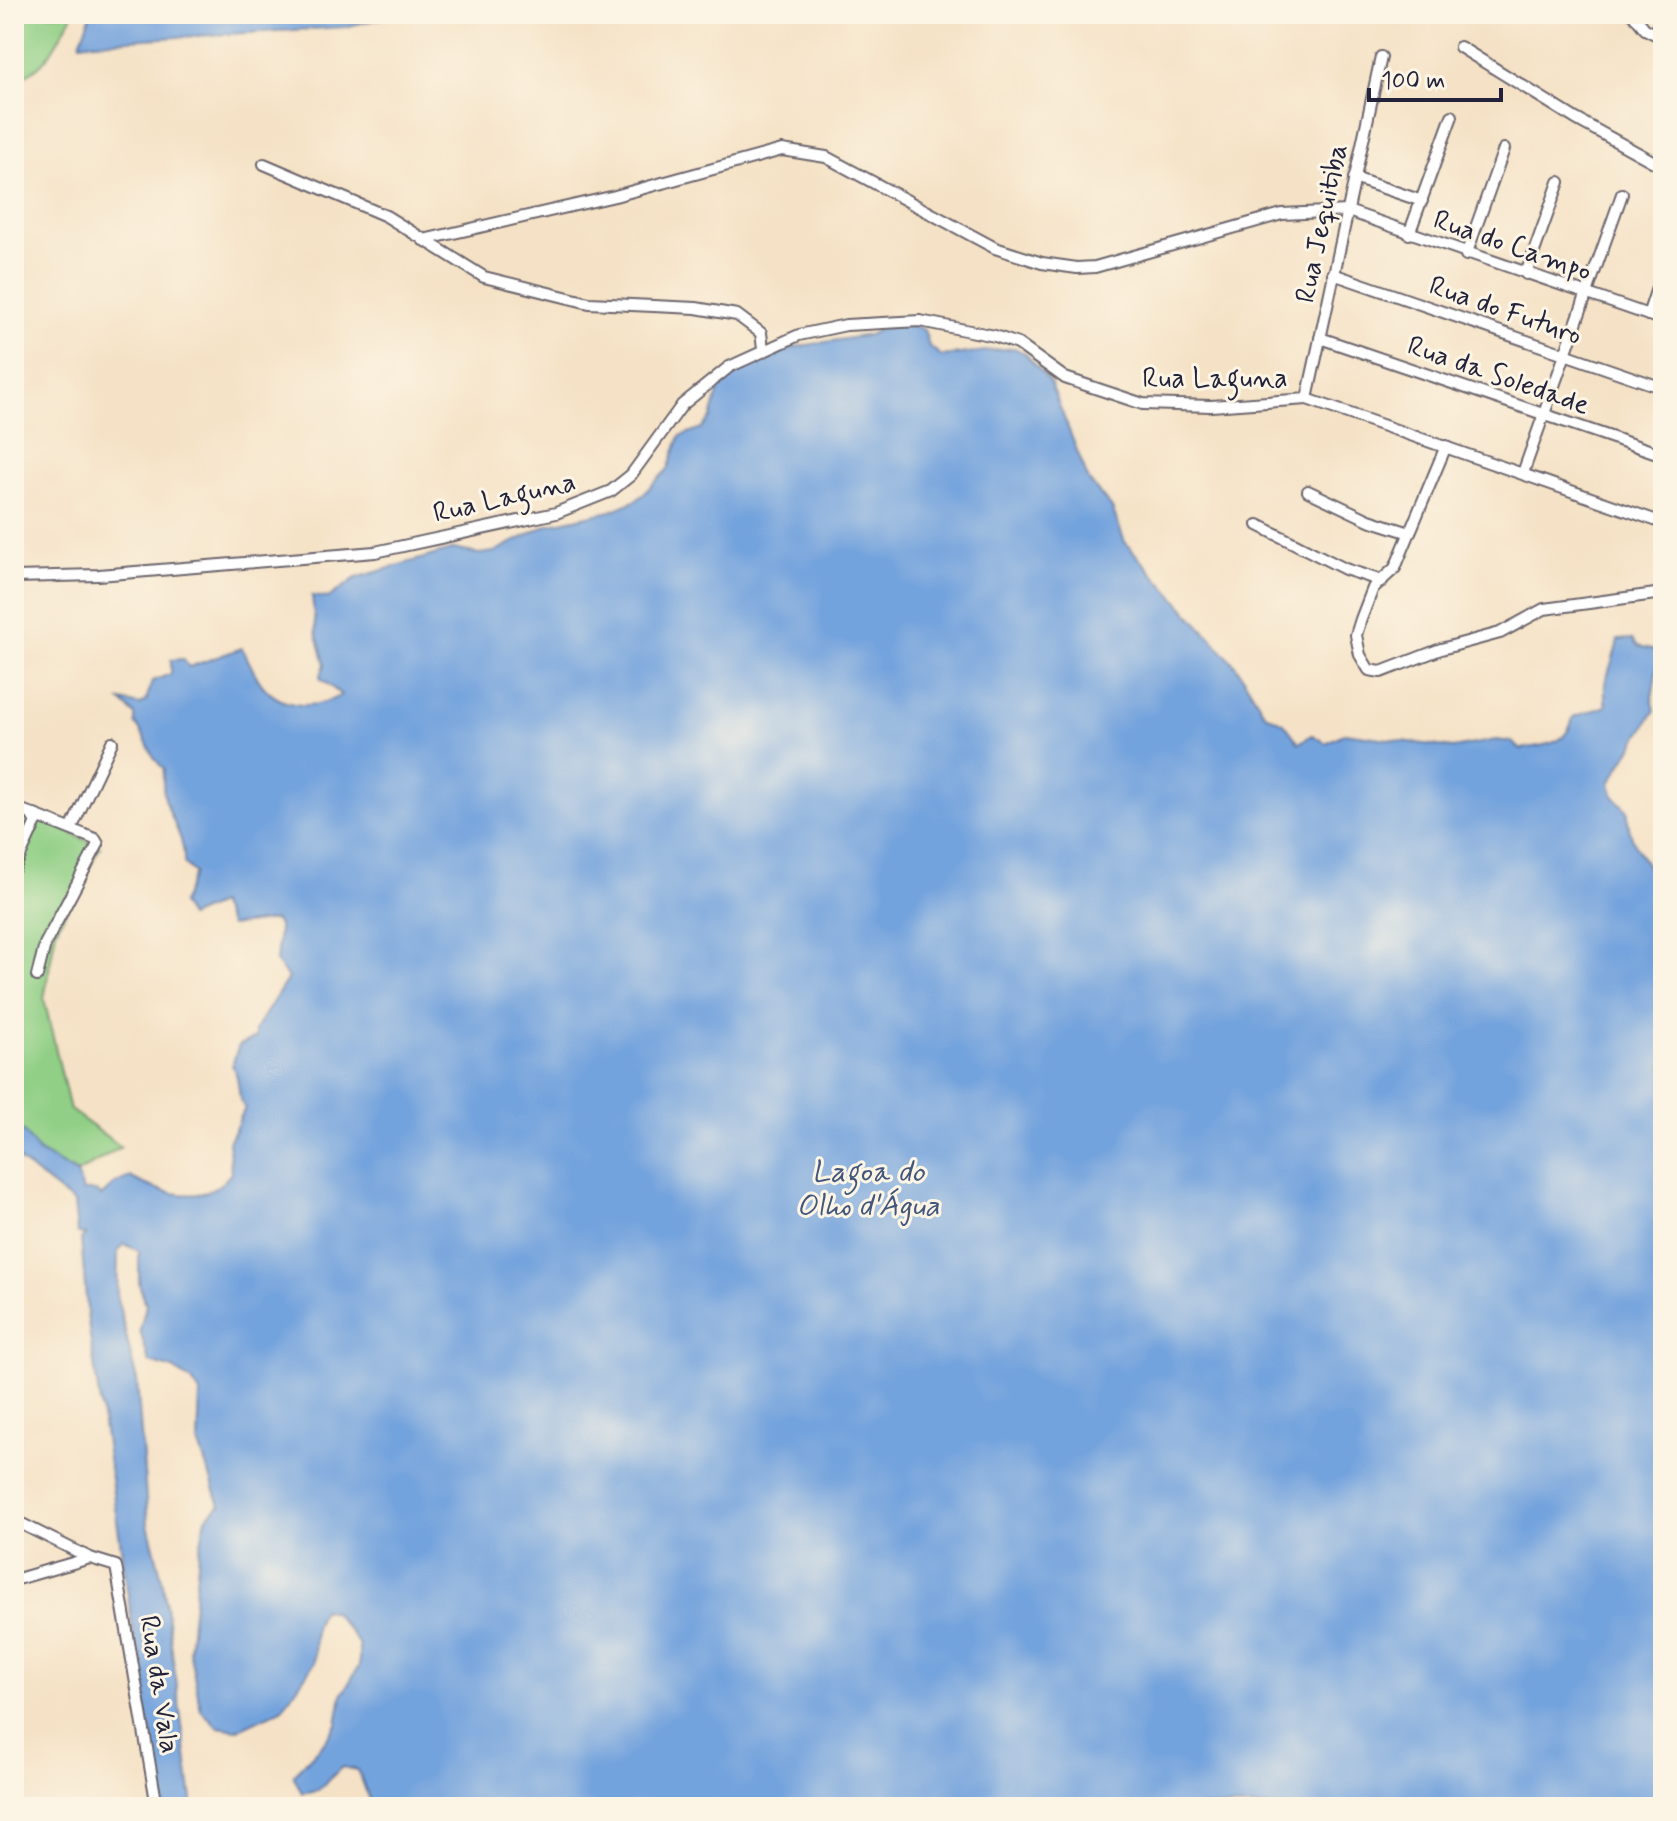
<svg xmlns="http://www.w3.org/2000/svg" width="1677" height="1821" font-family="Mynerve,sans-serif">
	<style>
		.green { fill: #90cf85; stroke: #597860; stroke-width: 2 }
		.water { fill: #73a3dd; stroke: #4a628c; stroke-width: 2 }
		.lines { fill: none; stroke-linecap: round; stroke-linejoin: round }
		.street-casing { stroke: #6c656c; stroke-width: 14 }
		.street { stroke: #fff; stroke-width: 10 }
		.labels { text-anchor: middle; stroke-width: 6; stroke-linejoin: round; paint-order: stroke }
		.street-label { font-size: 28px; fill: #22223b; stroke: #fcf5e5 }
		.water-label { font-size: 30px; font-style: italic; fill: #42567c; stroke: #fcf5e5 }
	</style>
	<rect width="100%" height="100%" fill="#fcf5e5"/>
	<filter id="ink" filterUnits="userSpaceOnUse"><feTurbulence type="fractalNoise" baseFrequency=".0125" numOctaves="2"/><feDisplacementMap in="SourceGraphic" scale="16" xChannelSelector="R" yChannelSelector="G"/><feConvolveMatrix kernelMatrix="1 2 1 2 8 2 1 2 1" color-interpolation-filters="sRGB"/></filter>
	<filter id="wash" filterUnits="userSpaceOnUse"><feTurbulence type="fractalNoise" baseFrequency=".006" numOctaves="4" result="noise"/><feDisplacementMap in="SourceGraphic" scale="32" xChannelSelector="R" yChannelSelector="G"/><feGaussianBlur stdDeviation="1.8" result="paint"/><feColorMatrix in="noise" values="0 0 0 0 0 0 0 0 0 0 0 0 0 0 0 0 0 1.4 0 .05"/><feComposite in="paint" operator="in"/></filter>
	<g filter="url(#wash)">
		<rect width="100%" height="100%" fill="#f5e2c6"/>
		<g class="green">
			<path d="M14 14H73C58 39 46 73 14 79Z"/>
			<polygon points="14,805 100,847 56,930 44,999 70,1110 121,1147 77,1173 38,1152 14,1126"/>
		</g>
		<g class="water">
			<polygon points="91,14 399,14 345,27 80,43"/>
			<path d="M913 325 924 330 929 346 942 356 1014 348 1025 353 1050 382 1089 481 1112 508 1125 542 1236 666 1265 714 1284 723 1299 743 1312 735 1326 743 1345 733 1453 748 1496 740 1512 742 1521 749C1546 745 1568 745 1573 717L1606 706C1601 679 1614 664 1618 640L1632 639 1638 646 1660 651 1652 698 1655 710 1610 783 1614 797 1628 811C1626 835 1640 853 1651 873L1663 877V1807H372L358 1770 342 1767 318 1790 302 1793 293 1775 321 1746 337 1724 342 1695 359 1666V1645L349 1630 333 1612 322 1609 315 1627 314 1663 282 1709 237 1730 218 1727 201 1710 189 1650 199 1552 206 1518 220 1505 198 1442 200 1393 192 1381 173 1369 149 1362 140 1330 146 1305 139 1284V1251L124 1244 118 1252 117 1297 137 1381 148 1524 163 1583 193 1807H165L142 1691 88 1322 81 1239 85 1235 77 1232 74 1203 14 1156V1126L23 1131 39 1152 77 1173 83 1191H96L101 1196 114 1184 130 1177C163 1195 206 1207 231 1173L229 1142 245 1108C235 1094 242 1080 232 1065L239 1045 255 1038V1030L288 978 276 962 279 928 275 920 230 926 219 904 189 917 181 904 194 873 184 863C186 828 157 810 164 769 149 756 148 739 135 723V715L121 701 140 705 146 701 152 681 171 674V660L183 659 189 667 242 648C249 660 255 677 264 687 284 710 318 709 341 695L320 678 325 664 316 632 312 596 328 598 356 578 454 549 479 554 494 552 547 525 611 511 637 500 668 469 680 436 702 428 711 418 719 390 737 371 795 347 869 335 883 327Z"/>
		</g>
	</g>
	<g filter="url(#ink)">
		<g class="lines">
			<defs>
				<g id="street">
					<polyline points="1633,14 1645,29 1663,38"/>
					<polyline points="1460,47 1576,119 1663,167"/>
					<polyline points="264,164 386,216 484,277 589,303 696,308 737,315 761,333 763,349"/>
					<polyline points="1354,178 1422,201"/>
					<polyline points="1409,234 1452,116"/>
					<polyline points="423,240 615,196 782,150 826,157 995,248 1042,263 1077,268 1095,267 1282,214 1348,211 1663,320"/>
					<polyline points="1466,255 1504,149"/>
					<polyline points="1333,274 1663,388"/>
					<polyline points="1526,274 1559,182"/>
					<polyline points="1648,315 1663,270"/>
					<polyline points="1320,338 1663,455"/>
					<polyline points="1307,399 1663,523"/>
					<polyline points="1307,399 1381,57"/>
					<polyline points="1446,446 1395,568 1373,588 1361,619 1356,635 1360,655 1369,670 1381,672 1441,649 1500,633 1544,609 1663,593"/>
					<polyline points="1523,473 1622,194"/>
					<polyline points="1308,491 1369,520 1410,533"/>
					<polyline points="1258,525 1345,569 1382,581"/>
					<polyline points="14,577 99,575 375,552 556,513 611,491 631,475 682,405 729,367 799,335 846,325 920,321 995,336 1018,344 1065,378 1143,404 1211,406 1307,399"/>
					<polyline points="14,807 95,839 98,844 45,944 37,976"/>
					<polyline points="71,829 112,742"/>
					<polyline points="14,869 36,822 31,814"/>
					<polyline points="14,1520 90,1558"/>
					<polyline points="14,1580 90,1558 116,1566 157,1807"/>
				</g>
			</defs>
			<use href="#street" class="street-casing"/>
			<use href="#street" class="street"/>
		</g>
	</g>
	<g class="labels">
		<g class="street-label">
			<text transform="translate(1320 223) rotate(-78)" y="10">Rua Jequitiba</text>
			<text transform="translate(1513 244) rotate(19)" y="10">Rua do Campo</text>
			<text transform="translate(1506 309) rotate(19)" y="10">Rua do Futuro</text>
			<text transform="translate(1499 374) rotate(19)" y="10">Rua da Soledade</text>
			<text x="1215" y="387">Rua Laguna</text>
			<text transform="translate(504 496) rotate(-13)" y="10">Rua Laguna</text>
			<text transform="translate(161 1684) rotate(81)" y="10">Rua da Vala</text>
		</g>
		<g class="water-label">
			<text x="868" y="1181">Lagoa do<tspan x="868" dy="34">Olho d'Água</tspan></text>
		</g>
	</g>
	<rect width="1677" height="1821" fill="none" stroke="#fcf5e5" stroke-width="48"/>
	<path d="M1369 88v12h132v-12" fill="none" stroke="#22223b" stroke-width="4"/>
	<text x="1381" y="88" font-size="24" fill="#22223b" stroke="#fcf5e5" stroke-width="6" paint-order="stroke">100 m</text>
</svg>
